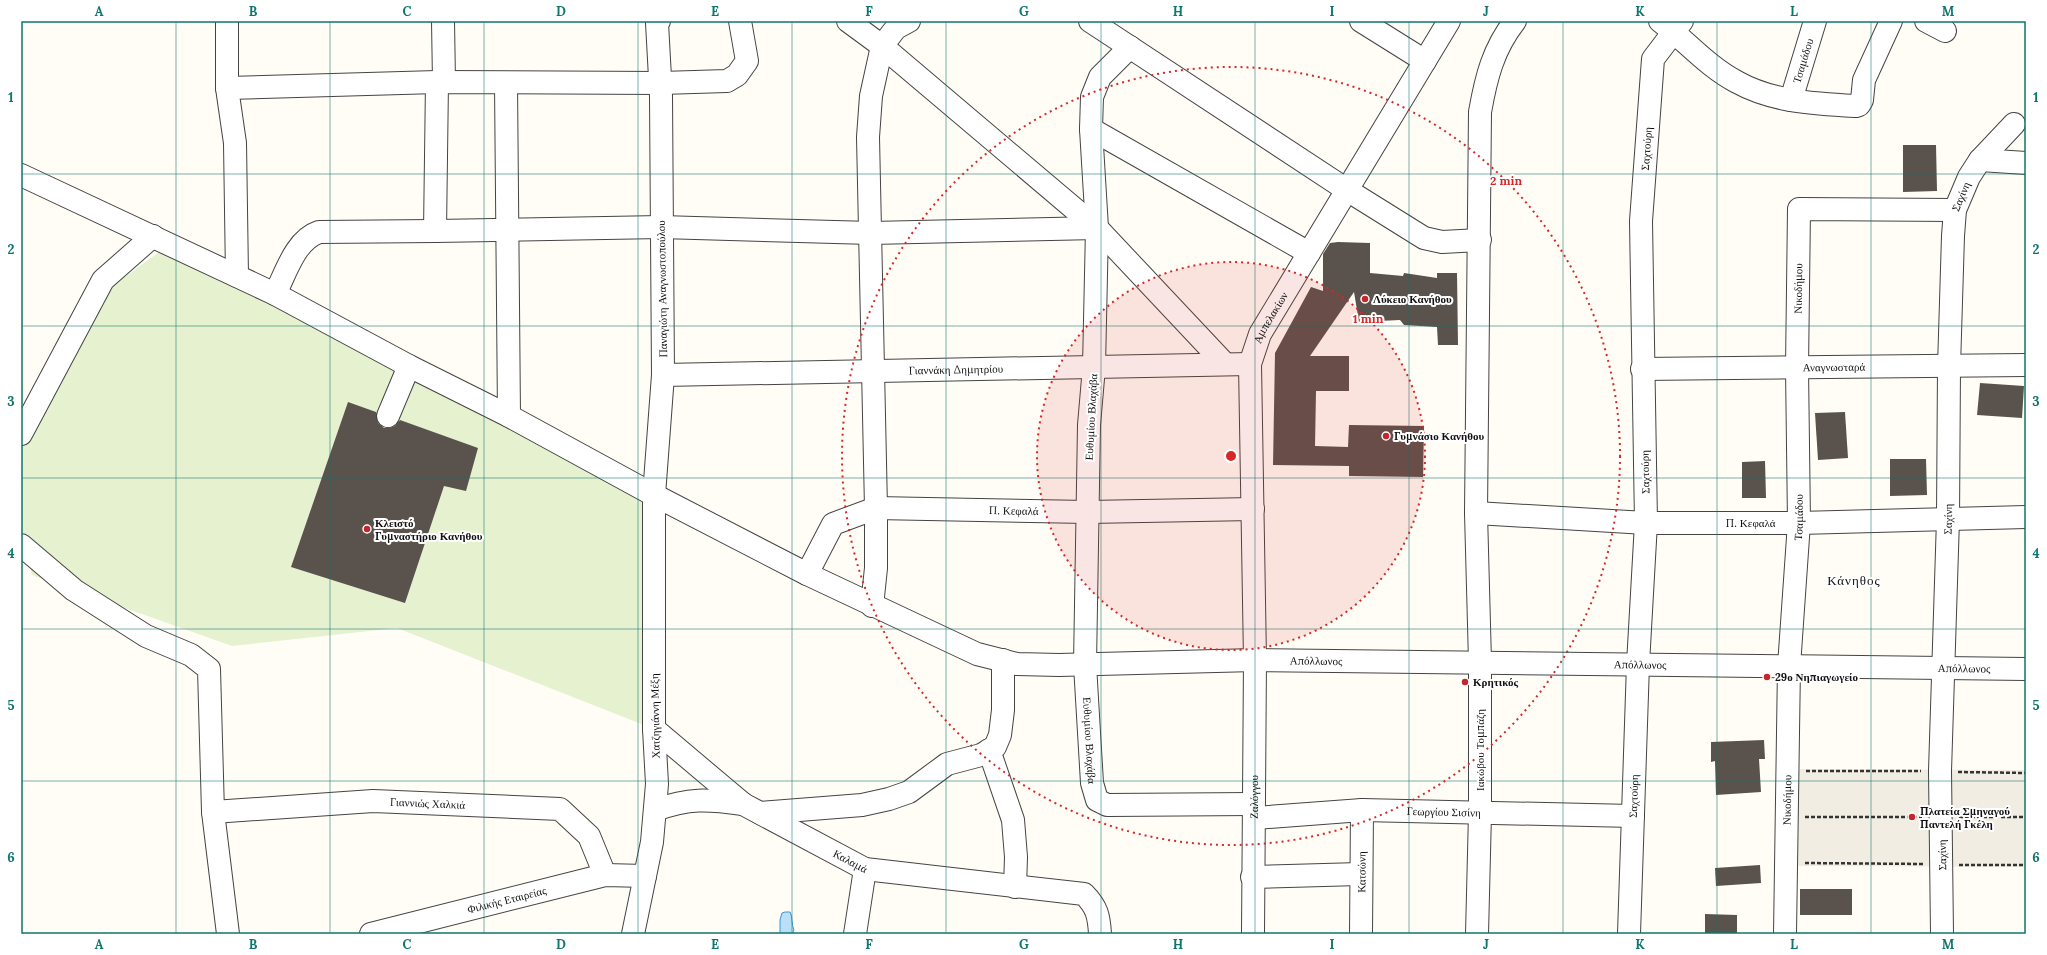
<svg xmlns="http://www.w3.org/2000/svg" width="2047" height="955" font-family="Lora,serif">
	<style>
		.pitch { fill: #e6f2cf }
		.plaza { fill: #f1ede2 }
		.water { fill: #b9e0f7; stroke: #3f96cf }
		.building { fill: #5a524d }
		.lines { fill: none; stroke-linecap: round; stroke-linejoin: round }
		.minor-casing { stroke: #444; stroke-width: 24 }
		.path { stroke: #333; stroke-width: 2.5; stroke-dasharray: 4 2; stroke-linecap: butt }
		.minor { stroke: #fff; stroke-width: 22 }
		.grid { fill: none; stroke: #0f766e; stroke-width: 1; stroke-opacity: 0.55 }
		.ring { fill: none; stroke: #d62828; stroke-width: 2; stroke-dasharray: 2 4 }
		.poi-dot { fill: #c4262e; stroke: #fff; stroke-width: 1.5 }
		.labels { text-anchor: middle; stroke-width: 4; stroke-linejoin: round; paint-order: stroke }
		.street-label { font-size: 11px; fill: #111; stroke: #fff }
		.poi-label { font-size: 11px; font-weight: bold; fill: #111; stroke: #fff; text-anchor: start }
		.quarter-label { font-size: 13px; letter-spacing: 1px; fill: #111; stroke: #fff }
		.centre { fill: #d62828; stroke: #fff; stroke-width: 2 }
		.ring-label { font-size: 12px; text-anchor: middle; font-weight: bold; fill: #d62828; stroke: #fff; stroke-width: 4; stroke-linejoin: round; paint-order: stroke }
		.neatline { fill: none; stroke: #0f766e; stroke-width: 1.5 }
		.grid-label { font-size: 13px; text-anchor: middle; font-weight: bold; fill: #0f766e }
	</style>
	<rect width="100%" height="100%" fill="#fffdf5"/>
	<polygon class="pitch" points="170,244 654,495 654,729 397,628 232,646 32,575 21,527 21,442 103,293"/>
	<polygon class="plaza" points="1797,769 2026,770 2026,867 1797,866"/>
	<path class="water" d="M785 912H790C793 917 791 924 794 930L792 934H780V920L782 913Z"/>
	<g class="building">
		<polygon points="1903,145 1936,145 1937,191 1903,192"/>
		<polygon points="1338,242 1370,243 1370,273 1403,276 1404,273 1437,278 1437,273 1457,273 1458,345 1438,345 1437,327 1404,325 1400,320 1359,322 1354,292 1310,356 1349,356 1349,391 1316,391 1315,446 1348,447 1349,425 1424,426 1423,477 1349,476 1349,466 1273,465 1275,353 1311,287 1323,291 1323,254 1330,243"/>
		<polygon points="1980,383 2024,386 2022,418 1977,415"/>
		<polygon points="348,402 376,412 378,423 384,428 389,428 395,426 400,420 478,448 466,491 444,486 405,603 291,567"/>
		<polygon points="1845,412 1848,458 1818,460 1815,413"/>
		<polygon points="1890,459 1926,459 1927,495 1890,496"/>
		<polygon points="1765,461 1766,498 1742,498 1742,462"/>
		<polygon points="1764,740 1765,759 1759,759 1761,792 1716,795 1715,761 1711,762 1711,742"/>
		<polygon points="1760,865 1761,883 1716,886 1715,868"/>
		<rect x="1800" y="889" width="52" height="26"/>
		<polygon points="1705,914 1737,915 1737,934 1705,934"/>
	</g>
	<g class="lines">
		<defs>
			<g id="minor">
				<polyline points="227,21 227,88 235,143 237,276"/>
				<polyline points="443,21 444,82"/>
				<polyline points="848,21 882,46 1097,228 1225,364"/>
				<polyline points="1090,21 1347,190 1424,238 1442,242 1480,240"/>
				<polyline points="1361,21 1425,61"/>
				<path d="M1660 21C1686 41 1708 67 1737 82 1773 102 1816 104 1856 106L1859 105 1862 100 1864 80 1891 21"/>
				<polyline points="1926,21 1945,31"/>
				<path id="s1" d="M1130 47 1100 77 1092 97 1091 129 1097 228 1094 367 1089 425 1085 665 1092 783 1097 800 1107 805 1253 804"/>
				<polyline points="437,82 435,231 661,227 871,233 1097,228"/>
				<polyline points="506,83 509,416"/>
				<polyline points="227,88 437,82 661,83 727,81 737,75 747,61 740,21"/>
				<path id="s2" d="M1791 100 1815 21"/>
				<polyline points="1091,129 1309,253"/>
				<polyline points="1980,160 2026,163"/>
				<path id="s3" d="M21 175 275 294 409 366 509 416 654 495 807 574 977 654 1017 664 1059 665 1255 660 2026 669"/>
				<path d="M275 294C286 273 295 240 319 232L435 231"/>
				<path id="s4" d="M1642 369 2026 365"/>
				<path id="s5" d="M663 375 1250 364"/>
				<polyline points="388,416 409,366"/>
				<polyline points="21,434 103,280 153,236"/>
				<path id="s6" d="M1476 513 1646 523H1799L2026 517"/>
				<polyline points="21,545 74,590 146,636 191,655 209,669 213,812 228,934"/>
				<path id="s7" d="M807 574 833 524 876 508 1088 512 1253 509"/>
				<polyline points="872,606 876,568 876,508 868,137 871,96 882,46 896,28 909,21"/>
				<path id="s8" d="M654 729 743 804 865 869 1084 894C1097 907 1099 916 1100 934"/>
				<polyline points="989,750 1013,820 1016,857 1015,887"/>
				<path d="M655 810C690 798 706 799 743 804"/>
				<path id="s9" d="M213 812 373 801 560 809 589 836 605 875"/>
				<polyline points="760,813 862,805 889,799 909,792 947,764 981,755 995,747 1000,735 1003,710 1003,660"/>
				<path id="s10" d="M1255 818 1362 810 1633 816"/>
				<polyline points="1252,877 1360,874"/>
				<path id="s11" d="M371 934 605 875 645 876"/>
				<polyline points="633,934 652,842 657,784 654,729 654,495 663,375 661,96 657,23 659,21"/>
				<polyline points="855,934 865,869"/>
				<path id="s12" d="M1253 934 1255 660 1250 364 1260 334 1449 21"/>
				<path id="s13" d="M1361 934 1362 810"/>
				<path d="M1477 934 1480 813V662L1476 513 1480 112C1486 78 1493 49 1515 21"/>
				<path id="s14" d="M1629 934 1638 664 1646 523 1641 221 1653 59 1682 21"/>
				<path id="s15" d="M1785 934 1789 666 1799 523 1797 368 1799 209 1955 210"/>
				<path id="s16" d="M1942 934 1940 771 1948 519 1949 367 1953 236 1955 210 1969 177 1980 160 2014 124"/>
			</g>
		</defs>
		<use href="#minor" class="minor-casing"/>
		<g class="path">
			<polyline points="1806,771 1921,771"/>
			<polyline points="1958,772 2026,773"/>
			<polyline points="1805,817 1922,817"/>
			<polyline points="1959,817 2026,817"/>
			<polyline points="1805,863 1924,864"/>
			<polyline points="1959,865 2026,865"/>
		</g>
		<use href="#minor" class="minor"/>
	</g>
	<path class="grid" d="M176 21V934M330 21V934M484 21V934M638 21V934M792 21V934M946 21V934M1101 21V934M1255 21V934M1409 21V934M1563 21V934M1717 21V934M1871 21V934M21 174H2026M21 326H2026M21 478H2026M21 629H2026M21 781H2026"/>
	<circle cx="1231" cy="456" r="194" fill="#d62828" fill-opacity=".12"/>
	<g class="ring">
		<circle cx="1231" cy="456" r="194"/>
		<circle cx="1231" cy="456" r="389"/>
	</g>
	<g class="poi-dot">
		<circle cx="1365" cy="299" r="4"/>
		<circle cx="1386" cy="436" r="4"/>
		<circle cx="367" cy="529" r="4"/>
		<circle cx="1767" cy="677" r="4"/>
		<circle cx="1465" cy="682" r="4"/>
		<circle cx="1912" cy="817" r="4"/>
	</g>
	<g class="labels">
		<g class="street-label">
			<text dy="4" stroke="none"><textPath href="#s2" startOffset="41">Τσαμάδου</textPath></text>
			<text dy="4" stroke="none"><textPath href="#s14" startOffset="786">Σαχτούρη</textPath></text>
			<text dy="4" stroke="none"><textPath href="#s16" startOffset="739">Σαχίνη</textPath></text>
			<text transform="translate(662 289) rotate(-91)" y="4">Παναγιώτη Αναγνωστοπούλου</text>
			<text dy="4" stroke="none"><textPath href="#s15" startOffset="646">Νικοδήμου</textPath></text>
			<text dy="4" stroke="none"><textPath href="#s12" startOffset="621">Αμπελακίων</textPath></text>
			<text dy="4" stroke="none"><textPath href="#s4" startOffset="192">Αναγνωσταρά</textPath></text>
			<text dy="4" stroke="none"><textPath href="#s5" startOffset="293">Γιαννάκη Δημητρίου</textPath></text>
			<text transform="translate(1091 417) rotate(-87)" y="4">Ευθυμίου Βλαχάβα</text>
			<text transform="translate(1645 472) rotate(-91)" y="4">Σαχτούρη</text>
			<text dy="4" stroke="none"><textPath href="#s7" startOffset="240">Π. Κεφαλά</textPath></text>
			<text dy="4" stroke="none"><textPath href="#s15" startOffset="417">Τσαμάδου</textPath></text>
			<text dy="4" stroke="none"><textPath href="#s16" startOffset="415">Σαχίνη</textPath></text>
			<text dy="4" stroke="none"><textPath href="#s6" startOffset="275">Π. Κεφαλά</textPath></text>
			<text dy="4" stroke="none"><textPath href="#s3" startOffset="1410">Απόλλωνος</textPath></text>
			<text dy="4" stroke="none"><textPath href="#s3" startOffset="1734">Απόλλωνος</textPath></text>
			<text dy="4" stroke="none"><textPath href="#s3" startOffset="2058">Απόλλωνος</textPath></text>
			<text transform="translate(655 716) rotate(-91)" y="4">Χατζηγιάννη Μέξη</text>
			<text dy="4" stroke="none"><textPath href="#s1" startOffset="708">Ευθυμίου Βλαχάβα</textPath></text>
			<text transform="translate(1480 750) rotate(-90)" y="4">Ιακώβου Τομπάζη</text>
			<text dy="4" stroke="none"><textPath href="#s14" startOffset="138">Σαχτούρη</textPath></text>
			<text dy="4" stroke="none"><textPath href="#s12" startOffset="137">Ζαλόγγου</textPath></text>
			<text dy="4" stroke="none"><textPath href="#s15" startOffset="134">Νικοδήμου</textPath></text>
			<text dy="4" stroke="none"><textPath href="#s9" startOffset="215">Γιαννιώς Χαλκιά</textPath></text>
			<text dy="4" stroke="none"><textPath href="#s10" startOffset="189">Γεωργίου Σισίνη</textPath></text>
			<text transform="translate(1942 855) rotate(-91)" y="4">Σαχίνη</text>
			<text dy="4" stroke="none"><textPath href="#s8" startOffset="238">Καλαμά</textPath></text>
			<text dy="4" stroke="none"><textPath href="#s13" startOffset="62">Κατσώνη</textPath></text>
			<text dy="4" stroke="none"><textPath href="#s11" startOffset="140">Φιλικής Εταιρείας</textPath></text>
		</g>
		<g class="poi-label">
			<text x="1373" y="303">Λύκειο Κανήθου</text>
			<text x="1394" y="440">Γυμνάσιο Κανήθου</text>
			<text x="375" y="527">Κλειστό<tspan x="375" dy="13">Γυμναστήριο Κανήθου</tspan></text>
			<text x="1775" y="681">29ο Νηπιαγωγείο</text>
			<text x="1473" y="686">Κρητικός</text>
			<text x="1920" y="815">Πλατεία Σμηναγού<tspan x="1920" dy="13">Παντελή Γκέλη</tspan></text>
		</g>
		<g class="quarter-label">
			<text x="1854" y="585">Κάνηθος</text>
		</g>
	</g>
	<circle cx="1231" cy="456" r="6" class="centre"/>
	<g class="ring-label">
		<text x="1506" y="185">2 min</text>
		<text x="1368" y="323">1 min</text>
	</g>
	<rect width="2047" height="955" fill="none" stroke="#ffffff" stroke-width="44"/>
	<rect x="22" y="22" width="2003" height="911" class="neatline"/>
	<g class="grid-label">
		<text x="99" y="16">A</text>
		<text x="253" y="16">B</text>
		<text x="407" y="16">C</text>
		<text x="561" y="16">D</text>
		<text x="715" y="16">E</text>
		<text x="869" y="16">F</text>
		<text x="1024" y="16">G</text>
		<text x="1178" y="16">H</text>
		<text x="1332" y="16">I</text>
		<text x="1486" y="16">J</text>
		<text x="1640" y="16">K</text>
		<text x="1794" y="16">L</text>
		<text x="1948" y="16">M</text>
		<text x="11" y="102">1</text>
		<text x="2036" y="102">1</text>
		<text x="11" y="254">2</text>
		<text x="2036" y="254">2</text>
		<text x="11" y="406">3</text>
		<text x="2036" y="406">3</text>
		<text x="11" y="558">4</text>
		<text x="2036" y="558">4</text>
		<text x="11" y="710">5</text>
		<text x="2036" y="710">5</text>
		<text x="11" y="862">6</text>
		<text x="2036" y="862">6</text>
		<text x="99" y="949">A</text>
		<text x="253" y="949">B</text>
		<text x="407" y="949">C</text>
		<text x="561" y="949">D</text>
		<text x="715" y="949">E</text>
		<text x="869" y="949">F</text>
		<text x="1024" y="949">G</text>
		<text x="1178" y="949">H</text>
		<text x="1332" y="949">I</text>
		<text x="1486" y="949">J</text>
		<text x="1640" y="949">K</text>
		<text x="1794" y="949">L</text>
		<text x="1948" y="949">M</text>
	</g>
</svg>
